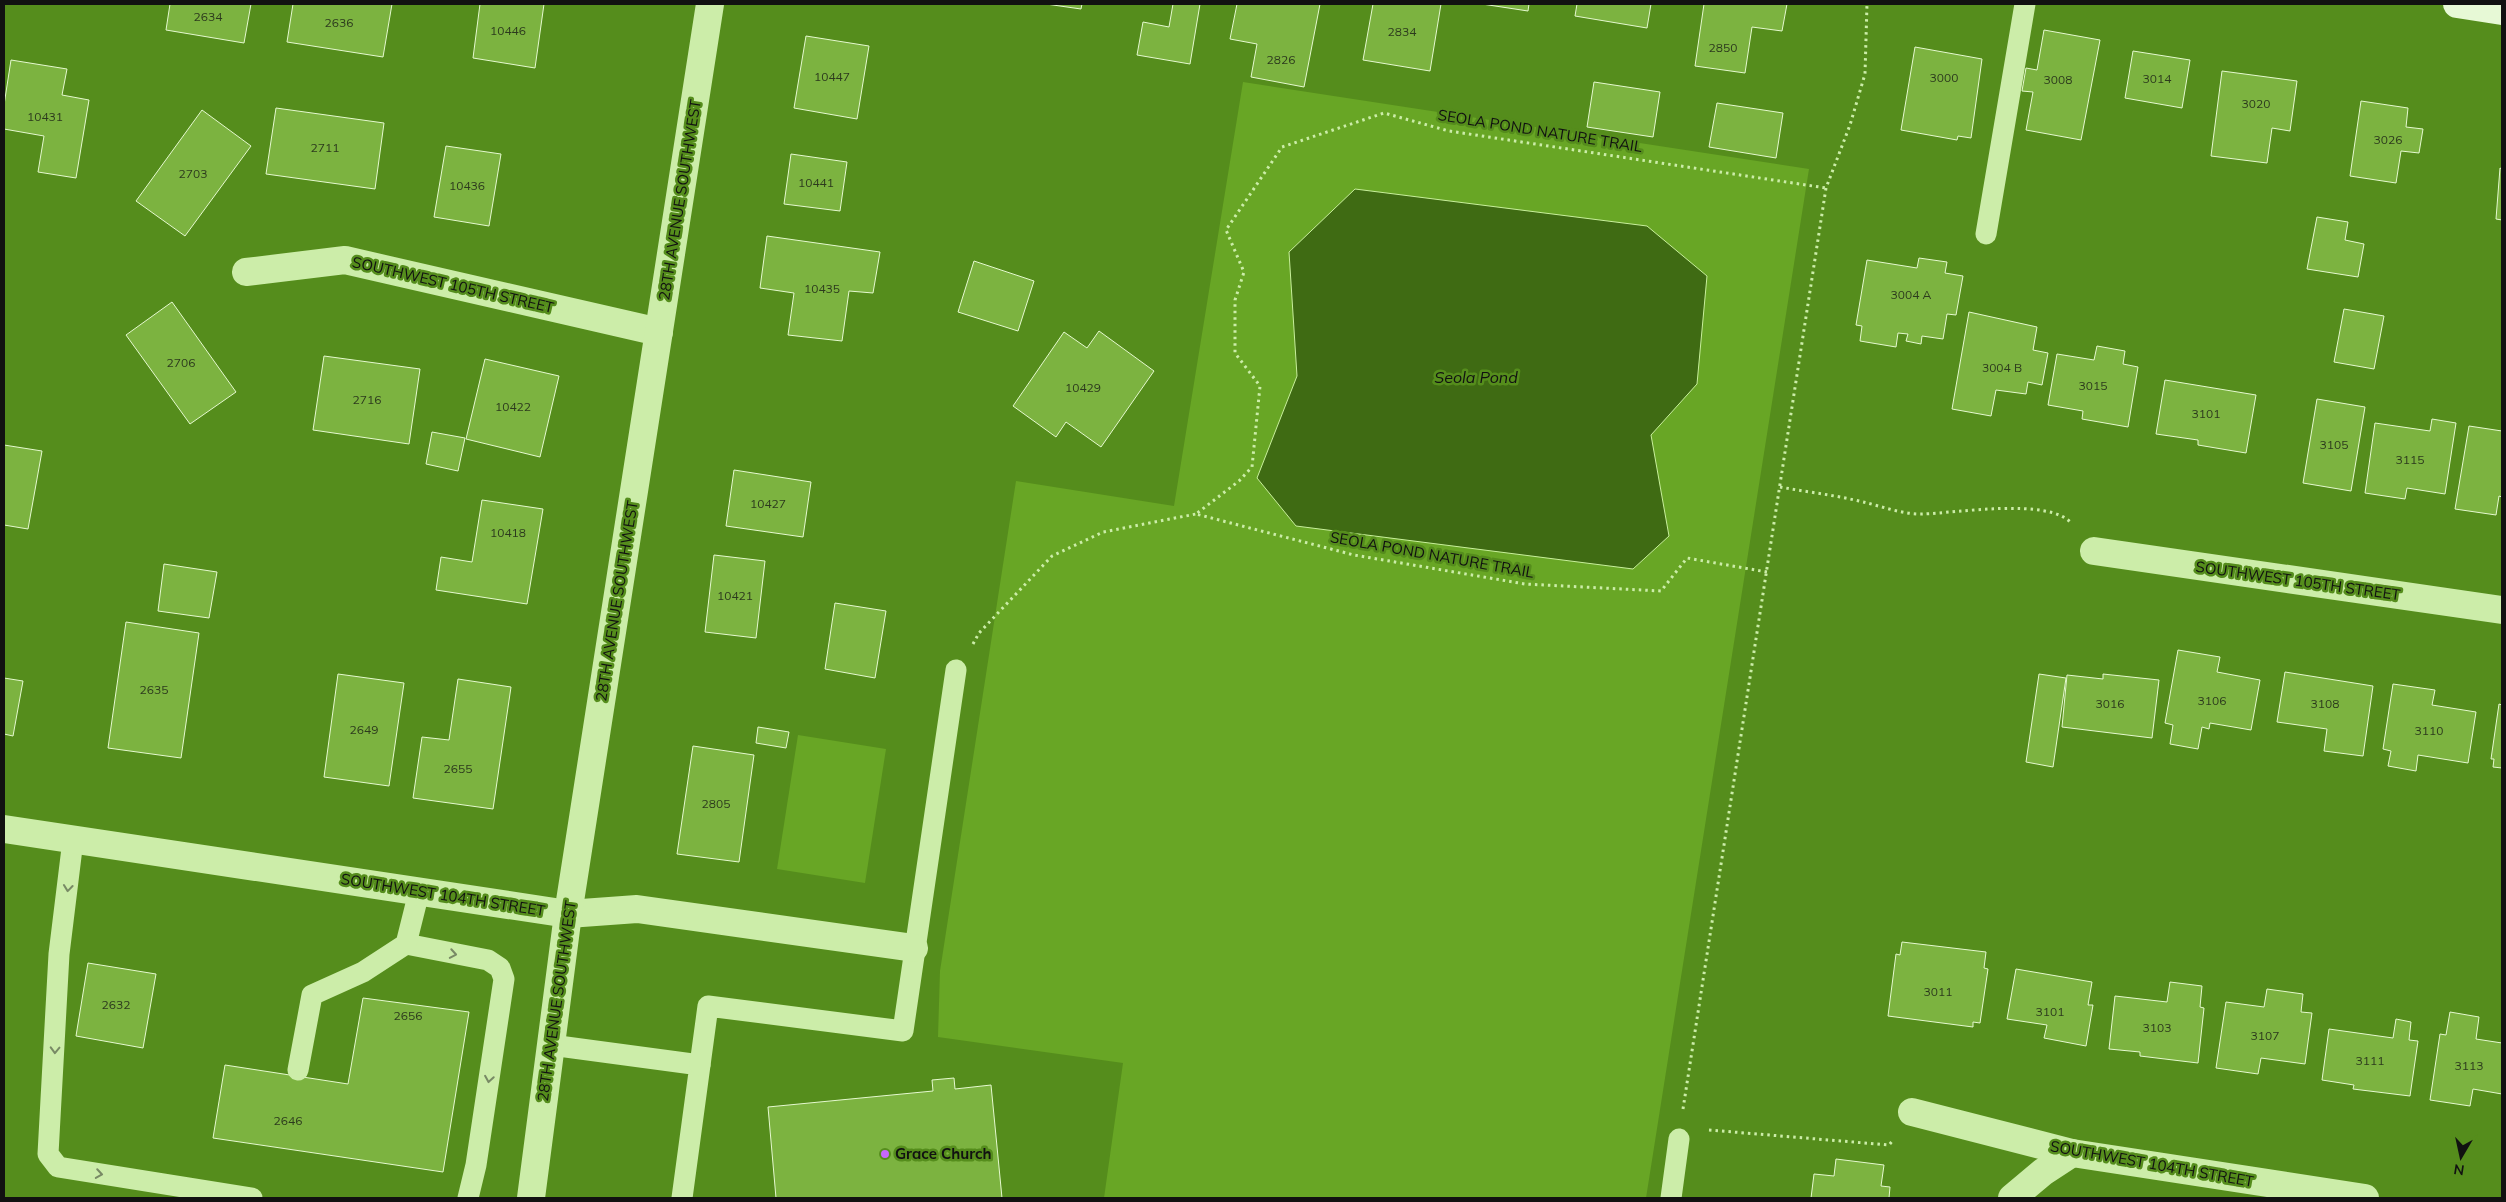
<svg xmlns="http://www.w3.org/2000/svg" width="2506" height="1202" font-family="Mulish,sans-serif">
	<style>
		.green { fill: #68a625 }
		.water { fill: #3f6b13; stroke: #c8ef9c }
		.building { fill: #7cb340; stroke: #e5f9cf }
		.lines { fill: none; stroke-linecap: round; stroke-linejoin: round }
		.path { stroke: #cceda9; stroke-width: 3; stroke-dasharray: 2.5 4; stroke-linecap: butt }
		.lane { stroke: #cceda9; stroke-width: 21 }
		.street { stroke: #cceda9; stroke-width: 28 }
		.secondary { stroke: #e7f9d6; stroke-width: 28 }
		.oneway { stroke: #788a65 }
		.poi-dot { fill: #c767fd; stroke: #558d1c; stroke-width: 2 }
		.labels { text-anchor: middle; stroke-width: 5; stroke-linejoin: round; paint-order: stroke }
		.number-label { font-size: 12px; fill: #2c3a1d }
		.street-label { font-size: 15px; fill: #111; stroke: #558d1c }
		.poi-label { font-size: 15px; font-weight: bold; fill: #111; stroke: #558d1c; text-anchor: start }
		.water-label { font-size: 16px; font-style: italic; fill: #111; stroke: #558d1c }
	</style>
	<rect width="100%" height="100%" fill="#558d1c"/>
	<g class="green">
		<polygon points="1243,82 1809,169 1646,1198 1104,1198 1123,1063 938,1037 940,971 1016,481 1174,506"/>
		<polygon points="798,735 886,749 865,883 777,869"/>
	</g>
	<polygon class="water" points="1355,189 1647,226 1707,276 1697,384 1651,435 1669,536 1633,569 1296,526 1257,478 1297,376 1289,252"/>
	<g class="building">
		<polygon points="170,4 251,4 244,43 166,30"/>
		<polygon points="293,4 392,4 383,57 287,42"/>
		<polygon points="480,4 544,4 535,68 473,58"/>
		<polygon points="1046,4 1082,4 1081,9"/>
		<polygon points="1173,4 1200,4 1190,64 1137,55 1143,22 1169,27"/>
		<polygon points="1237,4 1320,4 1304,87 1251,77 1257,44 1230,39"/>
		<polygon points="1373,4 1441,4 1430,71 1363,60"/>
		<polygon points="1482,4 1529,4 1528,11"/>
		<polygon points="1577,4 1651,4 1647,28 1575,16"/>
		<polygon points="1704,4 1787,4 1782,31 1752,27 1745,73 1695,66"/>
		<polygon points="2044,30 2100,40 2081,140 2026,130 2033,92 2022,91 2026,68 2037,70"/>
		<polygon points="806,36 869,46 857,119 794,108"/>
		<polygon points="1915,47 1982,59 1971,138 1958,136 1957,140 1901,130"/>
		<polygon points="2133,51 2190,60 2182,108 2125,98"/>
		<polygon points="11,60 67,69 62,95 89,100 76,178 38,172 44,136 4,129 4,105"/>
		<polygon points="2222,71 2297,81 2290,131 2272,128 2267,163 2211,156"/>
		<polygon points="1594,82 1660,92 1653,137 1587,127"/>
		<polygon points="2361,101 2408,108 2406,127 2423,129 2419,153 2401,151 2396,183 2350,176"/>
		<polygon points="1717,103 1783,113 1776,158 1709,147"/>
		<polygon points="276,108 384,123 375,189 266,174"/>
		<polygon points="202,110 251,146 185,236 136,201"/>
		<polygon points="446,146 501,154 489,226 434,217"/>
		<polygon points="791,154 847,162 840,211 784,204"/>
		<polygon points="2500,168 2502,169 2502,220 2496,219"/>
		<polygon points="2317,217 2348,222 2345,240 2364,244 2358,277 2307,269"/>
		<polygon points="767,236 880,252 873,293 849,291 842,341 788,335 794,293 760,288"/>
		<polygon points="1919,258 1947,262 1945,273 1963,276 1956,315 1947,314 1943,339 1922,336 1921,344 1906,341 1908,334 1898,333 1896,347 1860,341 1862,326 1856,325 1867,260 1917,268"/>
		<polygon points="974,261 1034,281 1018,331 958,312"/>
		<polygon points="172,302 236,392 190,424 126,335"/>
		<polygon points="2344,309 2384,316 2374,369 2334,362"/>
		<polygon points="1969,312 2037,327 2033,350 2048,353 2042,385 2028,382 2026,394 1996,390 1991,416 1952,409"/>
		<polygon points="1099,331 1154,371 1101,447 1066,422 1056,437 1013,406 1064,332 1087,348"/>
		<polygon points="2097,346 2125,351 2123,364 2138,367 2128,427 2082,419 2083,411 2048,405 2057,354 2094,360"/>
		<polygon points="324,356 420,369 409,444 313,430"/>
		<polygon points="485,359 559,376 540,457 466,439"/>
		<polygon points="2165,380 2256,395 2246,453 2198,445 2198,440 2156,434"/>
		<polygon points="2317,399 2365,407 2351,491 2303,483"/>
		<polygon points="2432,419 2456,423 2445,494 2407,488 2405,499 2365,493 2375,423 2430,431"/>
		<polygon points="2469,426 2502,431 2502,497 2499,496 2496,515 2455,509"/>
		<polygon points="432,432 465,438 458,471 426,464"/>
		<polygon points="4,445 42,451 28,529 4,525"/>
		<polygon points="734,470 811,482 803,537 726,526"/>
		<polygon points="482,500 543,509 527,604 436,590 441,557 472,562"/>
		<polygon points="714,555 765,561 756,638 705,632"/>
		<polygon points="164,564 217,572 209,618 158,611"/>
		<polygon points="835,603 886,611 875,678 825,669"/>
		<polygon points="126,622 199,633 181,758 108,748"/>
		<polygon points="2178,650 2220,657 2217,672 2260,680 2251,730 2210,723 2209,729 2202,727 2198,749 2170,744 2173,725 2165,723"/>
		<polygon points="2285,672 2373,686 2363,756 2324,751 2327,729 2277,722"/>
		<polygon points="338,674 404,683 389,786 324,777"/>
		<polygon points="2039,674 2066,678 2053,767 2026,762"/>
		<polygon points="2103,674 2159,680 2152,738 2062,727 2067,675 2103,679"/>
		<polygon points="4,678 23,681 13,736 4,734"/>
		<polygon points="458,679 511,687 493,809 413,798 422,737 449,740"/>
		<polygon points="2393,684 2435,690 2432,705 2476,712 2468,763 2418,755 2416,771 2388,766 2391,751 2383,749"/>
		<polygon points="2499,704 2502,705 2502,768 2493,767 2494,759 2491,759"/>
		<polygon points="758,727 789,732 786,748 756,743"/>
		<polygon points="693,746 754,755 739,862 677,854"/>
		<polygon points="1902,942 1986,952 1984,968 1988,969 1980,1023 1973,1022 1973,1027 1888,1016 1896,954 1900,955"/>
		<polygon points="88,963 156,974 143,1048 76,1036"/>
		<polygon points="2016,969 2092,982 2088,1005 2093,1005 2086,1046 2044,1038 2047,1025 2007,1019"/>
		<polygon points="2170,982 2202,986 2200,1007 2204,1008 2198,1063 2140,1056 2140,1052 2109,1049 2115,996 2167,1002"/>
		<polygon points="2267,989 2303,994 2301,1012 2312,1013 2305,1064 2261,1058 2258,1074 2216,1068 2226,1002 2264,1007"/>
		<polygon points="363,998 469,1012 443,1172 213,1138 225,1065 348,1084"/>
		<polygon points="2450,1012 2479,1017 2476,1039 2502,1043 2502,1094 2473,1089 2470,1106 2430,1100 2440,1034 2446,1035"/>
		<polygon points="2396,1019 2411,1022 2409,1040 2418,1041 2410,1096 2353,1089 2354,1085 2322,1080 2329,1029 2393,1038"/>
		<polygon points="954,1078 955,1089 991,1085 1002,1198 776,1198 768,1107 933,1091 932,1080"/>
		<polygon points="1836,1159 1884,1165 1881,1186 1890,1187 1889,1198 1811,1198 1814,1174 1834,1176"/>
	</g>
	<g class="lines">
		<g class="path">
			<path d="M1780 487C1807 492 1835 495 1863 502 1881 506 1904 515 1923 514 1956 513 2051 497 2072 524"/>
			<polyline points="1767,572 1687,558 1661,591 1525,584 1354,555 1196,514 1239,481 1252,467 1260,386 1235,353 1235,300 1244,272 1226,230 1282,147 1384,113 1449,131 1826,188"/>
			<polyline points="973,644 979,633 1052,556 1103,532 1196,514"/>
			<polyline points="1683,1109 1826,188 1850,125 1865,74 1867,4"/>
			<polyline points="1709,1130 1889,1145 1894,1139"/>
		</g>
		<g class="lane">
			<polyline points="1986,234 2025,4"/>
			<polyline points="73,840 59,954 48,1154 58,1167 252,1198"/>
			<polyline points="406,944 488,960 500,968 504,979 476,1165 468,1198"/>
			<polyline points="551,1045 700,1065 682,1198"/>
			<polyline points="700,1065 708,1006 903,1031 956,670"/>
			<polyline points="298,1070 312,995 363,972 406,944 419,892"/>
			<polyline points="1671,1198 1679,1139"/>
		</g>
		<g class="street">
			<polyline points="246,272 345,260 659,332"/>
			<polyline points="2094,551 2502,610"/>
			<polyline points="4,829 568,914 637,909 914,948"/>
			<polyline points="1912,1112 2072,1153 2365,1198"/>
			<polyline points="531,1198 568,914 710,4"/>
			<polyline points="2012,1198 2043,1172 2072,1153"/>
		</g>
		<polyline class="secondary" points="2457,4 2502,11"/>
	</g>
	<defs><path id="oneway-chevron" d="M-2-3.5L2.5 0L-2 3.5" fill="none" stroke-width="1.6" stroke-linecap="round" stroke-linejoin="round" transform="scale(1.25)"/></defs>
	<g class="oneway">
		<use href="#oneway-chevron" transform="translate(68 888) rotate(96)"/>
		<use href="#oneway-chevron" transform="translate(453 954) rotate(10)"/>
		<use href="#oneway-chevron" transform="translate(55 1050) rotate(92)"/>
		<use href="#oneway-chevron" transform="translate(489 1079) rotate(99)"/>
		<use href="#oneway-chevron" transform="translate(99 1174) rotate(9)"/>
	</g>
	<circle class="poi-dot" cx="885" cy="1154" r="5"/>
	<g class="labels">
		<g class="number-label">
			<text x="208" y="21">2634</text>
			<text x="339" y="27">2636</text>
			<text x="508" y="35">10446</text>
			<text x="1402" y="36">2834</text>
			<text x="1723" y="52">2850</text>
			<text x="1281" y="64">2826</text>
			<text x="832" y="81">10447</text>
			<text x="1944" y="82">3000</text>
			<text x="2157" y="83">3014</text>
			<text x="2058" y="84">3008</text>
			<text x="2256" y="108">3020</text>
			<text x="45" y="121">10431</text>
			<text x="2388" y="144">3026</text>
			<text x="325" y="152">2711</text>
			<text x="193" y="178">2703</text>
			<text x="816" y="187">10441</text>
			<text x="467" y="190">10436</text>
			<text x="822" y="293">10435</text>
			<text x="1911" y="299">3004 A</text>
			<text x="181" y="367">2706</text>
			<text x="2002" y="372">3004 B</text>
			<text x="2093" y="390">3015</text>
			<text x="1083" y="392">10429</text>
			<text x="367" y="404">2716</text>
			<text x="513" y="411">10422</text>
			<text x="2206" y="418">3101</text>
			<text x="2334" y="449">3105</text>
			<text x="2410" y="464">3115</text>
			<text x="768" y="508">10427</text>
			<text x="508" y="537">10418</text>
			<text x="735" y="600">10421</text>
			<text x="154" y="694">2635</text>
			<text x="2212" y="705">3106</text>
			<text x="2110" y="708">3016</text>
			<text x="2325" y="708">3108</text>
			<text x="364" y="734">2649</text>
			<text x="2429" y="735">3110</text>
			<text x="458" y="773">2655</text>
			<text x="716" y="808">2805</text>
			<text x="1938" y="996">3011</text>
			<text x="116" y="1009">2632</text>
			<text x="2050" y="1016">3101</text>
			<text x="408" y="1020">2656</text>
			<text x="2157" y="1032">3103</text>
			<text x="2265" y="1040">3107</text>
			<text x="2370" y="1065">3111</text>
			<text x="2469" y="1070">3113</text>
			<text x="288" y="1125">2646</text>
		</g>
		<g class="street-label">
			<text transform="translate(1540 131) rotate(9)" y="5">SEOLA POND NATURE TRAIL</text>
			<text transform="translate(680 200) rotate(-81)" y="5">28TH AVENUE SOUTHWEST</text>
			<text transform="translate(453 285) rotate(13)" y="5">SOUTHWEST 105TH STREET</text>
			<text transform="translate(1432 555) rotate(10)" y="5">SEOLA POND NATURE TRAIL</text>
			<text transform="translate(2298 581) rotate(8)" y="5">SOUTHWEST 105TH STREET</text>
			<text transform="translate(617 601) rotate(-81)" y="5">28TH AVENUE SOUTHWEST</text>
			<text transform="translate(443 895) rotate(9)" y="5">SOUTHWEST 104TH STREET</text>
			<text transform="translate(557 1001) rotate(-82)" y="5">28TH AVENUE SOUTHWEST</text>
			<text transform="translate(2152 1164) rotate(10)" y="5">SOUTHWEST 104TH STREET</text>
		</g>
		<g class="poi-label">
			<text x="895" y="1159">Grace Church</text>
		</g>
		<g class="water-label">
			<text x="1476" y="383">Seola Pond</text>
		</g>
	</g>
	<rect width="2506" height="1202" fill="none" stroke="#111111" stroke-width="10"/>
	<g transform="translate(2461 1157) rotate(189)" stroke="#558d1c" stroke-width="4" paint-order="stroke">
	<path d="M0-4L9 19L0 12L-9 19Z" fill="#111111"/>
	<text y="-8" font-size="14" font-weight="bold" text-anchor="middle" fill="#111111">N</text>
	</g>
</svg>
